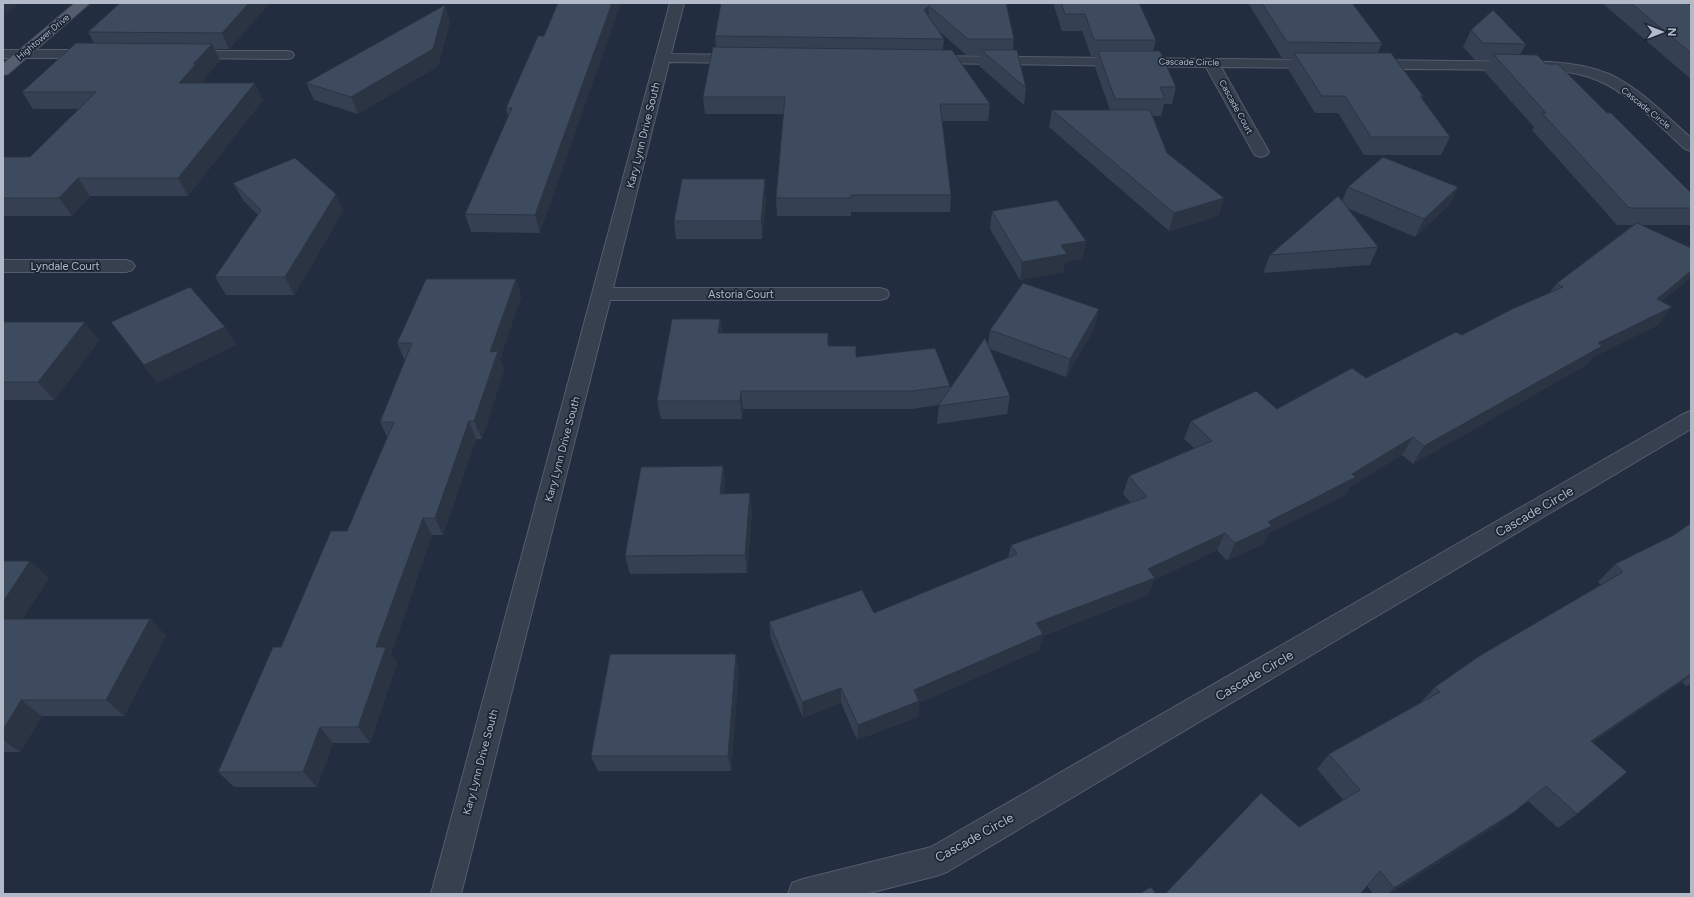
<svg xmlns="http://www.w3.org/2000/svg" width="1694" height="897" font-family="Figtree,sans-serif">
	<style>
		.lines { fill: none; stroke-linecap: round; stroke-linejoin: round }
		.minor-casing { stroke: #545d6d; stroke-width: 2 }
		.major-casing { stroke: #3f4958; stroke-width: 2 }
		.minor { fill: #36404f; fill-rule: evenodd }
		.major { fill: #545e6f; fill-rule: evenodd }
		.wall { fill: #354052 }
		.shaded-wall { fill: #2b3442 }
		.building { fill: #3e4b5f; stroke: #2b3442 }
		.labels { text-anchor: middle; stroke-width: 3.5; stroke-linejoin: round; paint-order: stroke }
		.far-street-label { font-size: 9px; fill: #b2baca; stroke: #1b2534 }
		.street-label { font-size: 11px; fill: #b2baca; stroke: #1b2534 }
		.near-street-label { font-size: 13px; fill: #b2baca; stroke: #1b2534 }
	</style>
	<rect width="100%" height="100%" fill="#222d3f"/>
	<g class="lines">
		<defs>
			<g id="minor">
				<polygon points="670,3 684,3 671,54 741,55 746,56 748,59 746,62 741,63 669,62 613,288 880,288 887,290 889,294 887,298 880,300 610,300 461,894 431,894"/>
				<polygon points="3,50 93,50 98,51 100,54 98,57 93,58 3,58"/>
				<polygon points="188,51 287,51 292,52 294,55 292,58 287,59 183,58 181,55 183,52"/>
				<polygon points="929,56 1321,60 1326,61 1328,64 1326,67 1321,68 1221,67 1269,152 1267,155 1261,157 1255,155 1253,152 1206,67 924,63 922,60 924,57"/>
				<path d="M1369 60 1549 62C1569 63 1590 66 1609 74 1641 89 1665 115 1691 138V151L1685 149C1658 125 1631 94 1597 80 1569 68 1537 70 1507 70 1466 69 1425 69 1385 69L1364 67 1362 64 1364 61Z"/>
				<polygon points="3,260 126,260 132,262 135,266 132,270 126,272 3,272"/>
				<polygon points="1691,411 1691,429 947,872 936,876 865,894 788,894 792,883 803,879 931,847 1683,414"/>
			</g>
			<polygon id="major" points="75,3 90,3 8,74 3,75 3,64"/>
		</defs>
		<use href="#minor" class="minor-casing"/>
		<use href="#major" class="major-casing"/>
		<use href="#minor" class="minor"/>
		<use href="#major" class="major"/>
	</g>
	<g class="wall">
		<polygon points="270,3 229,49 214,49 220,60 204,79 205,81 203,83 263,100 188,196 90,196 72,216 3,216 3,157 30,157 79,109 33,109 22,92 94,43 88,32"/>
		<polygon points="721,3 1006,3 1014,39 1013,50 1026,88 1024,105 979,66 980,55 966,55 940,32 944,39 943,49 990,104 988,121 942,121 951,195 950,212 851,212 851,216 777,216 776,198 783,114 705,114 703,97 716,47 715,36"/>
		<polygon points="1053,3 1139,3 1156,40 1153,51 1176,87 1172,104 1164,104 1161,116 1153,116 1167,153 1219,216 1169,231 1049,127 1052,110 1110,110 1095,67 1097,56 1091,56 1082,31 1062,31"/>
		<polygon points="1248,3 1352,3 1382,43 1378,53 1423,96 1422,99 1450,137 1441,155 1364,155 1338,113 1315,113 1288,69 1292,58 1282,58"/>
		<polygon points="1602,3 1686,3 1691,5 1691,79"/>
		<polygon points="450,21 438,66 358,114 314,100 306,83"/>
		<polygon points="1471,30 1526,44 1520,55 1546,64 1607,113 1691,193 1691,225 1642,225 1691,277 1662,301 1658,325 1593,357 1588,364 1413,464 1402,455 1351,486 1345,495 1268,534 1263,544 1227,561 1217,550 1154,580 1148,595 1043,636 1039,650 919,703 918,717 857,740 841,703 803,718 771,639 769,622 874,613 1008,558 1011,545 1130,502 1123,494 1129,476 1194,448 1184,439 1191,421 1277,409 1366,378 1462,335 1550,292 1557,283 1633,225 1617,225 1532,130 1534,127 1484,71 1490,60 1475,60 1463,47"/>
		<polygon points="538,36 540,233 471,232 465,214 508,116 506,108"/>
		<polygon points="233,183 336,194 343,211 294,295 226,295 215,277 258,215 243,200"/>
		<polygon points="1348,187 1458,187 1449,205 1415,237 1347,208 1378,247 1370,265 1263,273 1270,255 1342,201"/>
		<polygon points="766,197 762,239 676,239 674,221"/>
		<polygon points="992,211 1086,241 1082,259 1065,262 1063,272 1020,280 990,229"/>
		<polygon points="516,279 521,297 500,359 504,370 482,439 476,439 443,535 432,535 391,654 397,663 370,743 333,743 317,787 234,787 218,772 281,647 347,531 387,437 380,422 405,361 397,343"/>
		<polygon points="720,319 722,333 829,346 856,357 950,386 950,389 988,344 990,330 1095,327 1066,377 990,349 1010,396 1007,414 937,424 939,405 912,409 743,409 742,419 661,419 657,401"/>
		<polygon points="3,322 99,340 54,400 3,400"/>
		<polygon points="111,322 225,327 236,345 157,383"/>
		<polygon points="723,466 725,484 724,494 752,511 747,573 630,574 625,556"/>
		<polygon points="1691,523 1691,684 1686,686 1682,682 1593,742 1577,814 1558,828 1528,801 1496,826 1389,894 1373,894 1367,886 1299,827 1343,800 1317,769 1329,754 1421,702 1435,687 1601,585 1598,582 1615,564 1674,535"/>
		<polygon points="3,561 49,578 22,619 150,619 166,636 124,716 42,716 20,752 3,752"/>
		<polygon points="739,670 731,771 598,771 591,756"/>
	</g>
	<g class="shaded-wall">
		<polygon points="3,3 20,3 3,16"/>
		<polygon points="249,3 270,3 229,49 222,33"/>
		<polygon points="612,3 621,3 540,233 535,215"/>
		<polygon points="445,5 450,21 438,66 358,114 351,97"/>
		<polygon points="929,6 928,22 924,10"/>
		<polygon points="212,44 220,60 204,79 205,81 188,100 179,83 193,64"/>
		<polygon points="255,83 263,100 188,196 178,178"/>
		<polygon points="78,178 90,196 72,216 59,198"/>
		<polygon points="765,179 766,197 762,239 761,221"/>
		<polygon points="1458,187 1449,205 1415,237 1424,219"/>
		<polygon points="336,194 343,211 294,295 285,277"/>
		<polygon points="1224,198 1219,216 1169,231 1174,213"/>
		<polygon points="1086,241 1082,259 1065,262 1063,272 1020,280 1022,262 1061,245"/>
		<polygon points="1691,271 1691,277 1643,317 1657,299"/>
		<polygon points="516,279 521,297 500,359 504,370 482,439 474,421 490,352"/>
		<polygon points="1672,307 1658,325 1593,357 1588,364 1413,464 1424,446 1598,343"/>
		<polygon points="1099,309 1095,327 1066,377 1070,359"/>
		<polygon points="720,319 722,337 718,333"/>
		<polygon points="85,322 99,340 54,400 38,382"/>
		<polygon points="225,327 236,345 157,383 144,365"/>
		<polygon points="741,391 743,409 742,419 740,401"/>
		<polygon points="469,421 476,439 443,535 435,518"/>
		<polygon points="1413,437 1402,455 1351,486 1345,495 1268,534 1263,544 1227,561 1235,543 1268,522"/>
		<polygon points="723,466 725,484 722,511 720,494"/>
		<polygon points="750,493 752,511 747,573 745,555"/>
		<polygon points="423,518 432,535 391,654 397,663 370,743 358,727 376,647"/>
		<polygon points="1225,533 1217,550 1154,580 1148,595 1043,636 1039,650 919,703 918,717 857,740 858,725 914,690 1036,623 1148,569"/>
		<polygon points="30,561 49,578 11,636 3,629 3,602"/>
		<polygon points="150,619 166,636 124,716 106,700"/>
		<polygon points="736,654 739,670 731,771 728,756"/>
		<polygon points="1691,674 1691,675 1682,682 1573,756 1591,741"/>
		<polygon points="841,688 841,703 803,718 802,702"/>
		<polygon points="21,700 42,716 20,752 3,740 3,730"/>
		<polygon points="320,727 333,743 317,787 303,772"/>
		<polygon points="1514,812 1496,826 1389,894 1387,894 1394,888"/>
	</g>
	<g class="building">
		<polygon points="120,3 249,3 222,33 88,32"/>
		<polygon points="558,3 612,3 535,215 465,214 512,108 506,108 538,36 544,36"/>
		<polygon points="721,3 1006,3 1014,39 968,39 929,6 924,10 944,39 715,36"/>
		<polygon points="1061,3 1139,3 1156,40 1094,40 1085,14 1065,14"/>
		<polygon points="1262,3 1352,3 1382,43 1287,42"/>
		<polygon points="1631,3 1686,3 1691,5 1691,53"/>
		<polygon points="445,5 433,49 351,97 306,83"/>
		<polygon points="1493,10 1526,44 1483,43 1471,30"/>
		<polygon points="76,43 212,44 193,64 196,64 179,83 255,83 178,178 78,178 59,198 3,198 3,157 30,157 96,92 22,92"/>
		<polygon points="713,47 952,50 990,104 940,104 951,195 851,195 851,198 776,198 785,97 703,97"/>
		<polygon points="981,50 1017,50 1026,88"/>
		<polygon points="1098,51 1160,51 1176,87 1160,87 1165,99 1115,99"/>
		<polygon points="1294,53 1391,53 1423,96 1420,96 1450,137 1371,137 1345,96 1322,96"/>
		<polygon points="1493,54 1537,55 1546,64 1558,64 1607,113 1611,113 1691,193 1691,208 1629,208 1542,113 1546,113"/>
		<polygon points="1052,110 1150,110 1167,153 1224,198 1174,213"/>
		<polygon points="1383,157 1458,187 1424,219 1348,187"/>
		<polygon points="295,158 336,194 285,277 215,277 261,210 233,183"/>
		<polygon points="682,179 765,179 761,221 674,221"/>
		<polygon points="1338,196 1378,247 1270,255"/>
		<polygon points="1057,200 1086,241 1061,245 1067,254 1022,262 992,211"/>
		<polygon points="1637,223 1691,248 1691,271 1657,299 1672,307 1598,343 1602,346 1424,446 1413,437 1352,474 1356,477 1268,522 1272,526 1235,543 1225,533 1148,569 1155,578 1036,623 1043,634 914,690 919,701 858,725 841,688 802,702 769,622 862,590 874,613 1017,554 1011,545 1147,497 1129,476 1212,441 1191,421 1256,391 1277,409 1352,368 1366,378 1456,332 1462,335 1512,309 1563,287 1557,283"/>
		<polygon points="426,279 516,279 490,352 498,351 474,421 469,421 435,518 423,518 376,647 386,647 358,727 320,727 303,772 218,772 273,647 281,647 331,531 347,531 394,422 380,422 412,343 397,343"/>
		<polygon points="1023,283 1099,309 1070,359 990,330"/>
		<polygon points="190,287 225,327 144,365 111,322"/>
		<polygon points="672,319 720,319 718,333 828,333 828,346 856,346 856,357 935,348 950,386 913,391 741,391 740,401 657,401"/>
		<polygon points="3,322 85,322 38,382 3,382"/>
		<polygon points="985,338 1010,396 938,406"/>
		<polygon points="723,466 720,494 750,493 745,555 625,556 641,467"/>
		<polygon points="1691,523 1691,674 1591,741 1627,772 1577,814 1546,786 1514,812 1394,888 1380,871 1360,894 1165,894 1261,793 1299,827 1360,790 1329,754 1440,692 1435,687 1481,655 1623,572 1615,564 1674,535"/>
		<polygon points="3,561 30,561 3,602"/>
		<polygon points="3,619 150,619 106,700 21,700 3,730"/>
		<polygon points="610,654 736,654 728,756 591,756"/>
		<polygon points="1151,887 1156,894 1139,894"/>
	</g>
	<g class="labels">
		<g class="far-street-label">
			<text transform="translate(43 37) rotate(-40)" y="3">Hightower Drive</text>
			<text transform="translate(1189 62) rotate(1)" y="3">Cascade Circle</text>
			<text transform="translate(1236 107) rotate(61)" y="3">Cascade Court</text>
			<text transform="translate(1646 108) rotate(39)" y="3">Cascade Circle</text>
		</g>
		<g class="street-label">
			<text transform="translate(643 135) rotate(-76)" y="4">Kary Lynn Drive South</text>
			<text x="65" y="270">Lyndale Court</text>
			<text x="741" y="298">Astoria Court</text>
			<text transform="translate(562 449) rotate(-75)" y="4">Kary Lynn Drive South</text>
			<text transform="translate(480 762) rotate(-75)" y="4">Kary Lynn Drive South</text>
		</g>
		<g class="near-street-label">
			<text transform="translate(1534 511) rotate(-30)" y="5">Cascade Circle</text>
			<text transform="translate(1254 675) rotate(-30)" y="5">Cascade Circle</text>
			<text transform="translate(974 837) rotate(-29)" y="5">Cascade Circle</text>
		</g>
	</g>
	<rect width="1694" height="897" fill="none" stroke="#b2baca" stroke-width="8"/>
	<g transform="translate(1662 32) rotate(90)" stroke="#1b2534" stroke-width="3" paint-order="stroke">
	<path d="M0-3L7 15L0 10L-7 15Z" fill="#b2baca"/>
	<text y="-6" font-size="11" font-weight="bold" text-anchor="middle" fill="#b2baca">N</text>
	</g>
</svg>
